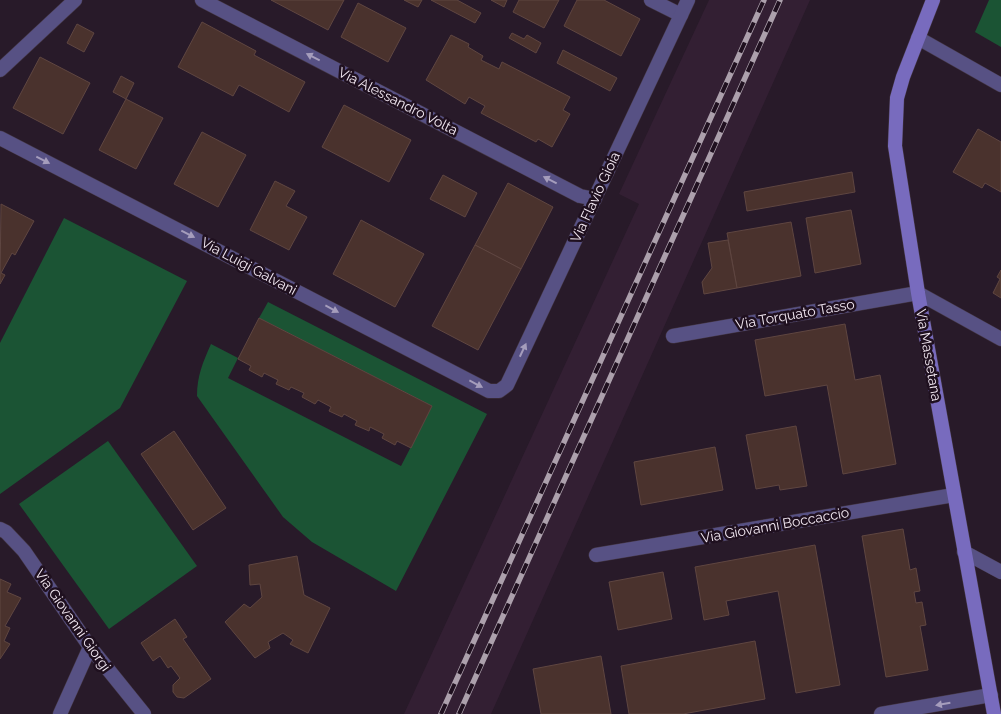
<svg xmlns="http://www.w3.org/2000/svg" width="1001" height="714" font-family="Raleway,sans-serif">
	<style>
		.built { fill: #331f33 }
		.green { fill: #1b5434 }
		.building { fill: #4a322d; stroke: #5f4641 }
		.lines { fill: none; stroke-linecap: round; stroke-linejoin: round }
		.minor-casing { stroke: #443745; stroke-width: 15 }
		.secondary-casing { stroke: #443745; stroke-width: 15 }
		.minor { stroke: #575184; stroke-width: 14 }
		.secondary { stroke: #786bbe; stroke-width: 14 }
		.rail-casing { stroke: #aca0ac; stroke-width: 5.5 }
		.rail { stroke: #1f101f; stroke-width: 4; stroke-dasharray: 11; stroke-linecap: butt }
		.oneway { fill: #a59dbc }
		.labels { text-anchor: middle; stroke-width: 5; stroke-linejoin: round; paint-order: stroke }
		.street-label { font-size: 14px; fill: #f3e9f3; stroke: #1f101f }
	</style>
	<rect width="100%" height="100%" fill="#281a29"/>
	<polygon class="built" points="709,0 810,0 491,714 404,714 639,204 619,194"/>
	<g class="green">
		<polygon points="989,0 1001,0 1001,47 975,32"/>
		<polygon points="64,218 187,281 120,408 0,494 0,343"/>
		<path d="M268 302 487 414 396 591 312 542 283 517 197 396C197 376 203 362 211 344L238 358 228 378 401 466 432 406 259 318Z"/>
		<polygon points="108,441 197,566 109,629 19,504"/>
	</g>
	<g class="building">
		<polygon points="271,0 344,0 328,30"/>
		<polygon points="404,0 422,0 418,7"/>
		<polygon points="431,0 457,0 481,13 475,23"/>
		<polygon points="491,0 507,0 504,7"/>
		<polygon points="519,0 559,0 544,28 513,12"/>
		<polygon points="577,0 604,0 640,19 621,56 564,26"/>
		<polygon points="358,3 406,28 388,62 341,37"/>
		<polygon points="202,22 256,51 254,55 305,82 289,112 239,85 233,96 178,67"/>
		<polygon points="77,24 94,33 84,52 67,43"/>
		<polygon points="512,33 524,39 527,35 541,43 536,53 509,38"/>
		<polygon points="451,35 469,44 468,47 483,56 481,60 499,69 502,62 570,97 563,110 570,114 552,147 538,139 536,142 481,113 485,106 469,97 465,104 426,80"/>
		<polygon points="563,50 617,78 610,91 557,63"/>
		<polygon points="40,57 90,83 63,134 13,108"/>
		<polygon points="121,76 134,83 126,99 113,92"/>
		<polygon points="126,99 163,118 136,169 99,150"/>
		<polygon points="344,105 411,140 389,182 322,147"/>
		<polygon points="978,129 1001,142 1001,192 985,183 982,188 953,172"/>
		<polygon points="202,132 246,155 218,207 174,184"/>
		<polygon points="852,172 855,192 747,211 744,192"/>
		<polygon points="443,175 477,193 465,217 430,199"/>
		<polygon points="275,181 295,191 286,206 307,217 289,250 250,230"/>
		<polygon points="508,183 553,207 521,269 475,245"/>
		<polygon points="1,204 34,221 15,255 12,253 1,273 5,275 0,284"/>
		<polygon points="851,210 861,264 815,273 806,218"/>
		<polygon points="361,220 424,254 395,307 333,274"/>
		<polygon points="791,222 801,276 737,288 727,233"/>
		<polygon points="728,240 737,288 704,294 702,282 712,268 708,243"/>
		<polygon points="475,245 521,269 478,350 432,326"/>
		<polygon points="1001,270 1001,298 993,293 1000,279 997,277"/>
		<polygon points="259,318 432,406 411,448 397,441 395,445 382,438 384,434 370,427 369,431 355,425 357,421 344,414 342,417 329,411 331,407 318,400 315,404 302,397 304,393 291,387 289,390 276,384 278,380 264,373 262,377 249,370 251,366 238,359"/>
		<polygon points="845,324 855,380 880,375 896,464 843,474 827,385 765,396 755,340"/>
		<polygon points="796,426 807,486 780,490 779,485 756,489 746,435"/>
		<polygon points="174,431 226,508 193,530 141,454"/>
		<polygon points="715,447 723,490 641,505 634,462"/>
		<polygon points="903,529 910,570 916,568 920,591 914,592 916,603 922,602 926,625 920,626 928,670 886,677 862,536"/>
		<polygon points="815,545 840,685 796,693 778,591 726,601 729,615 704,620 695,567"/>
		<polygon points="297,556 304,595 330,608 308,653 290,644 293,640 283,633 268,642 270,648 255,658 225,622 244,604 250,608 262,597 260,584 250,585 249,565"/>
		<polygon points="663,572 672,619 618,630 609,582"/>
		<polygon points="0,579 11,584 7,592 21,598 5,626 10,628 4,641 10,644 0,659"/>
		<polygon points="175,619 187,637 183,639 211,679 184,698 177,697 173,692 173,685 180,678 171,666 168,668 160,656 153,661 141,643"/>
		<polygon points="755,641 765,699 683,714 629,714 621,666"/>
		<polygon points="601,656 611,714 541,714 533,669"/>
	</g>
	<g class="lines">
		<defs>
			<g id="minor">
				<polyline points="202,0 580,196 595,199"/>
				<polyline points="651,0 681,15"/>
				<polyline points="918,38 1001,85"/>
				<polyline points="0,70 75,0"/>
				<polyline points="0,138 489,391 499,391 507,385 688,0"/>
				<polyline points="673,336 918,293 1001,339"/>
				<polyline points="0,529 6,532 24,551 90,647 144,714"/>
				<polyline points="964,552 1001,572"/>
				<polyline points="596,555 954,495"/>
				<polyline points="60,714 90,647"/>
				<polyline points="881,714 991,695"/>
			</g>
			<polyline id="secondary" points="933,0 903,77 897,98 895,146 918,293 994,714"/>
		</defs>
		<use href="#minor" class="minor-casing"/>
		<use href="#secondary" class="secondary-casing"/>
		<use href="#minor" class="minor"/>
		<use href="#secondary" class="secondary"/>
		<defs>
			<g id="rail">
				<polyline points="441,714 764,0"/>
				<polyline points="459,714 780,0"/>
			</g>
		</defs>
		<use href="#rail" class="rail-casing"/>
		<use href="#rail" class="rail"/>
	</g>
	<defs><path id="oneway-solid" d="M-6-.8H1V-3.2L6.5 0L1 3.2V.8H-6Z" transform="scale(1.25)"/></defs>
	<g class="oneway">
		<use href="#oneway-solid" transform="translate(313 57) rotate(-153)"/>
		<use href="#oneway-solid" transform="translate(43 160) rotate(27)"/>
		<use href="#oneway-solid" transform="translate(550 180) rotate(-153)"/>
		<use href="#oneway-solid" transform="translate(188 234) rotate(27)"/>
		<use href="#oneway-solid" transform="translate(332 309) rotate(28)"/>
		<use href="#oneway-solid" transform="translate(523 350) rotate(-65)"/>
		<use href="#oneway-solid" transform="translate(476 384) rotate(28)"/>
		<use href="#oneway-solid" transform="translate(943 704) rotate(170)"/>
	</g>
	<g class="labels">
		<g class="street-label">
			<text transform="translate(398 101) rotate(27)" y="5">Via Alessandro Volta</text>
			<text transform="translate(595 197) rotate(-65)" y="5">Via Flavio Gioia</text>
			<text transform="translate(249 266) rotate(28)" y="5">Via Luigi Galvani</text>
			<text transform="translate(795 314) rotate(-10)" y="5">Via Torquato Tasso</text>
			<text transform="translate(929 355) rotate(80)" y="5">Via Massetana</text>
			<text transform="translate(775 525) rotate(-10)" y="5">Via Giovanni Boccaccio</text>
			<text transform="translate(73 620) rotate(55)" y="5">Via Giovanni Giorgi</text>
		</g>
	</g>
</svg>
